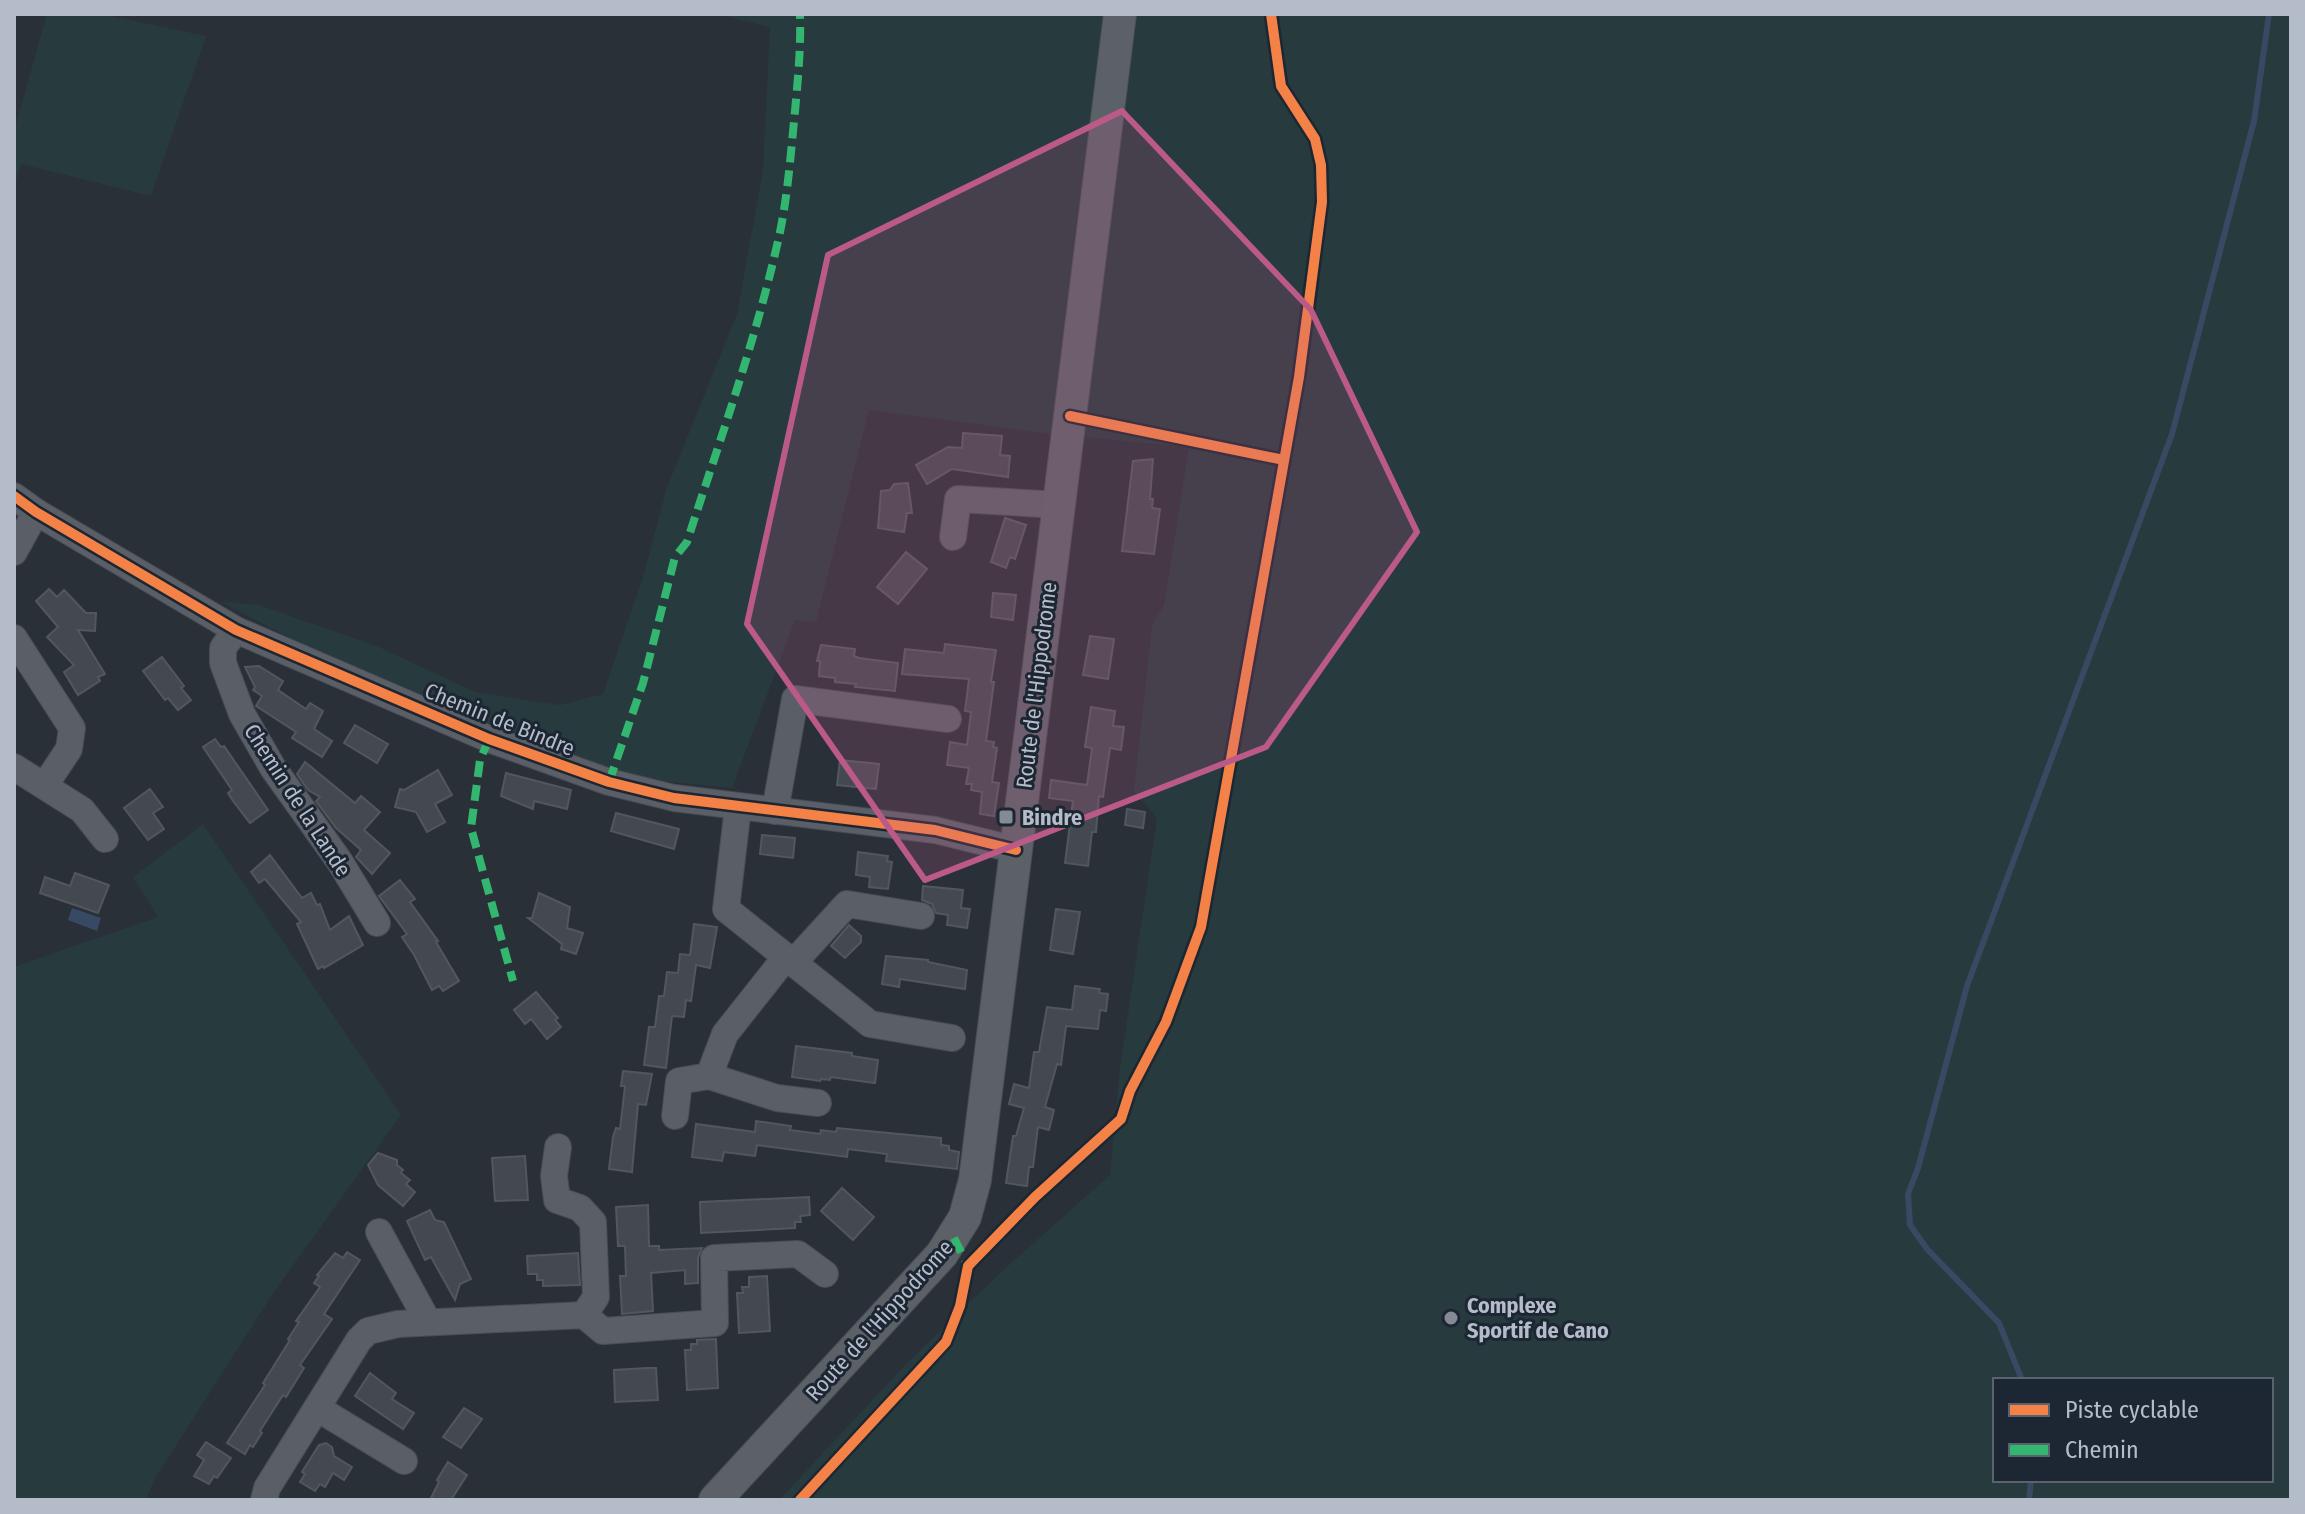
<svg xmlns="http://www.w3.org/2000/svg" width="2305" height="1514" font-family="'Fira Sans Condensed',sans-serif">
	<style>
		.green { fill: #273a3e; fill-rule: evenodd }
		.water { fill: #384963 }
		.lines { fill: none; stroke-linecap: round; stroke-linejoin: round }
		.stream { stroke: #384963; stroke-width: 6 }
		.building { fill: #444950; stroke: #52575f; stroke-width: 2 }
		.minor-casing { stroke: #484c53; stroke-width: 28 }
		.major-casing { stroke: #484c55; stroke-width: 34 }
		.minor { stroke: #5a5e66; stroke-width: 26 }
		.major { stroke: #5c6168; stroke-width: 32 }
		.quiet { stroke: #33b770; stroke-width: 8; stroke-dasharray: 16 8; stroke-linecap: butt }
		.cycleway-casing { stroke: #1d2633; stroke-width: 15 }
		.cycleway { stroke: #f48246; stroke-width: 10 }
		.marked { fill: #bc5a87; fill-opacity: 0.2; stroke: #bc5a87; stroke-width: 6; stroke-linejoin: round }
		.poi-dot { fill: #848b96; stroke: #1d2633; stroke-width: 3 }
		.labels { text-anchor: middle; stroke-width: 6; stroke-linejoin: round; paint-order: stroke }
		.street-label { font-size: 22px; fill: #b4bcc9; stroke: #1d2633 }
		.poi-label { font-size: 22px; font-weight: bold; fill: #b4bcc9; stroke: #1d2633; text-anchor: start }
	</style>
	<rect width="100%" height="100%" fill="#2a3038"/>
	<g class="green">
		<polygon points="47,14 102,14 206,36 151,196 21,164 14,188 14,131"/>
		<path d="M716 14H2291V1500H779L908 1362 999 1274 1110 1175 1120 1068 1157 818 1134 791 1152 625 1164 605 1189 447 1053 434 869 410 816 622 795 620 732 788 633 778 485 724 298 642 221 602 259 605 379 647 475 692 560 705 603 694 644 574 666 490 737 314 763 170 770 27ZM1995 1380H2271V1480H1995Z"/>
		<polygon points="203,824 401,1115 274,1292 154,1480 146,1500 14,1500 14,967 158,917 133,877"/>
	</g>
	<polygon class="water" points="72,908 101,918 97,931 68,920"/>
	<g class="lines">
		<g class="stream">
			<polyline points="2022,1380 1999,1323 1927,1249 1910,1225 1908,1194 1918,1168 1967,986 2172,434 2254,121 2269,14"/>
			<polyline points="2029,1500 2031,1480"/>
		</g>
	</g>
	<g class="building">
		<polygon points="963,433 1002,436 1000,455 1010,456 1008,477 952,469 927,484 916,465 948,447 962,448"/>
		<polygon points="1153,459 1150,499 1153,499 1152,508 1160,509 1154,554 1122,551 1133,461"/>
		<polygon points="908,483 912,513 907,513 904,532 878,528 881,491 890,490 894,484"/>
		<polygon points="1005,518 1026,525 1015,559 1010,557 1006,568 991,562"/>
		<polygon points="906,552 927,569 898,604 877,587"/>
		<polygon points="49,589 57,597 64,590 86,613 96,613 95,631 78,630 105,674 98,677 100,681 78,695 64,672 74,665 47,637 58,627 36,601"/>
		<polygon points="993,593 1016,595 1013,620 991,617"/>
		<polygon points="1090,636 1114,639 1108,679 1083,675"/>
		<polygon points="945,644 996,650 991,682 994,682 986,741 994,742 993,747 997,748 992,782 999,783 994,816 980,814 982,792 971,790 972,784 966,784 969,768 947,765 950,742 967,745 971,712 965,711 969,679 902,674 905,649 944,653"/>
		<polygon points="821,645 855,649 854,656 859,658 898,663 895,691 855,687 856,684 835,682 835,678 819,676 820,661 817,661"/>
		<polygon points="162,657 184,686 181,688 191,700 178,710 168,698 165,700 143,671"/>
		<polygon points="259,666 283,681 278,690 306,709 310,703 323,711 314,729 332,741 322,757 292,738 296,732 256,706 262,696 253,690 255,687 245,667"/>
		<polygon points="1091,707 1115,711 1113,726 1124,727 1121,750 1110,748 1103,797 1099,796 1096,832 1092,832 1088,866 1065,863 1073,801 1049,798 1051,780 1087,785 1092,748 1085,747"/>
		<polygon points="355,725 388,744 377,763 344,743"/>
		<polygon points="215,739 221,747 224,746 268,810 250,823 233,801 228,793 232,790 203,747"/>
		<polygon points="840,760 879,764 876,789 837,785"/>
		<polygon points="305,762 355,803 361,796 380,812 364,830 390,853 372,874 356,857 361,850 336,828 316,801 320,797 308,790 297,774"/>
		<polygon points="438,770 452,795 435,804 445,822 427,832 416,812 395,807 400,789 404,790"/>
		<polygon points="506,773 571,790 567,809 534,801 533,809 501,796"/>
		<polygon points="150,789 163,807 153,813 164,829 148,840 124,808"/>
		<polygon points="1127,809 1145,812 1143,828 1125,825"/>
		<polygon points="616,813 679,829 674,849 611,831"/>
		<polygon points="762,835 795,838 793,858 760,854"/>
		<polygon points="858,852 888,856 887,861 892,862 888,889 869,887 870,877 856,875"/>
		<polygon points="270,855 302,898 311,893 317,905 320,904 330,930 349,916 363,945 324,968 323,966 318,969 297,924 301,922 265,879 259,883 251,872"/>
		<polygon points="75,873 109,885 98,913 40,893 45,877 70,886"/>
		<polygon points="400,880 415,899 410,902 438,941 436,942 459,981 443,991 439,986 432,990 414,955 402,937 407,934 379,896"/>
		<polygon points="923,886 963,890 961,908 970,909 967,928 947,925 948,915 936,913 932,904 922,900"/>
		<polygon points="539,893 570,907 567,928 583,933 576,954 561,949 562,944 528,918 532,918"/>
		<polygon points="1056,909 1080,912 1073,954 1050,950"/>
		<polygon points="694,924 717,927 710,968 696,965 691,1001 686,1000 684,1017 672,1016 666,1068 644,1065 649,1027 655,1027 659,996 664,996 667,972 678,973 680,954 690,955"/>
		<polygon points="849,925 861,936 861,942 845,958 831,946"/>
		<polygon points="886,956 928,960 928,962 967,970 965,989 900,979 899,987 882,984"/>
		<polygon points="1075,986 1100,989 1099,993 1108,994 1106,1011 1100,1010 1098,1029 1066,1026 1061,1065 1057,1064 1045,1107 1054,1110 1049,1130 1038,1127 1033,1167 1029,1167 1027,1186 1006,1183 1013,1136 1016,1136 1024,1108 1009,1104 1014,1084 1029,1088 1034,1052 1039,1052 1047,1007 1072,1010"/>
		<polygon points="536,992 558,1018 555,1020 561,1027 547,1039 531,1019 525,1024 514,1010"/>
		<polygon points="796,1046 852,1053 852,1056 878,1060 875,1083 831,1077 830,1080 821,1079 820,1081 792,1077"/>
		<polygon points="623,1071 652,1074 646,1105 638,1104 632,1172 609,1169 613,1137 616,1128 620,1129 625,1086 621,1086"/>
		<polygon points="756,1121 791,1126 790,1130 820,1134 821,1130 836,1132 837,1128 941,1138 941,1145 949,1146 949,1150 959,1152 957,1169 886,1161 887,1154 848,1149 847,1157 757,1145 755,1156 724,1152 722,1161 692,1157 696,1124 755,1132"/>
		<polygon points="378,1153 397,1160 397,1165 403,1170 401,1173 410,1180 406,1184 415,1192 403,1206 378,1185 368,1165"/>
		<polygon points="525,1156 528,1200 495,1201 492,1158"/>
		<polygon points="842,1188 874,1217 853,1240 821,1211"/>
		<polygon points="809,1197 810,1215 800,1216 801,1222 795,1222 795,1228 701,1233 700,1202"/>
		<polygon points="648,1205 649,1246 659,1246 659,1250 702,1248 698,1258 698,1283 685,1284 685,1270 651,1273 653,1311 622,1314 620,1276 626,1276 625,1246 618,1246 616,1207"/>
		<polygon points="430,1210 435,1220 444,1222 471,1279 460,1284 455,1300 431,1257 425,1260 407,1221"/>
		<polygon points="347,1252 360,1260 324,1314 332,1319 300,1365 304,1368 286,1397 283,1395 260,1431 262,1433 253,1447 250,1445 245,1454 227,1443 265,1385 263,1383 290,1340 288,1339 299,1322 296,1321 320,1287 314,1283 319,1276 317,1275 335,1253 343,1258"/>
		<polygon points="578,1253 580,1285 543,1286 543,1280 537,1280 537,1274 528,1274 527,1256"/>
		<polygon points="767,1276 770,1331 739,1333 737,1293 743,1293 742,1287 749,1287 749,1277"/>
		<polygon points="716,1339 718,1388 687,1390 685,1350 691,1350 691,1344 697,1344 697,1340"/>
		<polygon points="647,1368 656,1368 658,1400 615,1402 614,1370"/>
		<polygon points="370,1373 396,1393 392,1399 414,1413 403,1429 355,1396"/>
		<polygon points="464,1408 482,1419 461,1448 443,1437"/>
		<polygon points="206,1442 231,1458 217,1478 214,1476 209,1484 194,1476 204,1460 197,1455"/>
		<polygon points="326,1443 332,1447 334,1456 352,1467 344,1480 333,1473 325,1487 320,1484 315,1491 300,1482 305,1474 302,1472 319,1445"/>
		<polygon points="448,1462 467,1475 451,1500 430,1500 439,1482 437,1480"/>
	</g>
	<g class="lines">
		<defs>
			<g id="minor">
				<polyline points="14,496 36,512 236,630 489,739 609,782 674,798 935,830 1016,850"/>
				<polyline points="953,537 958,499 1059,505"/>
				<polyline points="14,552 36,512"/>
				<polyline points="236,630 223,648 223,663 242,714 273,768 340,862 377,923"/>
				<polyline points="14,638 72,728 69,749 45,785"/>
				<polyline points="14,767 82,810 105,839"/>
				<polyline points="738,807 726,909 870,1024 952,1038"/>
				<polyline points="775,811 795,699 948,719"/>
				<polyline points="793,963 847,904 921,916"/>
				<polyline points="709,1076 777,1098 818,1103"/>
				<polyline points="675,1116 679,1081 709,1076 725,1034 786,957"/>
				<polyline points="558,1147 554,1176 557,1200 580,1208 593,1222 596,1297 584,1315"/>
				<polyline points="379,1232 428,1322"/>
				<polyline points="317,1408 404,1461"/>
				<polyline points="264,1500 267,1488 359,1340 368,1331 398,1324 584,1315 603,1331 715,1323 714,1258 798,1254 825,1274"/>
			</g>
			<polyline id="major" points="715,1500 942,1254 965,1217 975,1180 1120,14"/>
		</defs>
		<use href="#minor" class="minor-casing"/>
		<use href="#major" class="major-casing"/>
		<use href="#minor" class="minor"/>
		<use href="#major" class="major"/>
		<g class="quiet">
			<polyline points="489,739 480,760 471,828 513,981"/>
			<path d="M609 782 643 683 675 557 687 542C720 439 757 338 780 232 788 193 791 151 795 111 798 79 801 47 800 14"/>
			<polyline points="954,1238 968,1266"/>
		</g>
		<defs>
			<g id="cycleway">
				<polyline points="1070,416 1284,460"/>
				<polyline points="14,496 36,512 236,630 489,739 609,782 674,798 935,830 1016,850"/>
				<polyline points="800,1500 946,1342 960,1306 968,1266 1035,1197 1121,1119 1130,1091 1166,1022 1201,927 1299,377 1322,202 1321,165 1315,139 1281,86 1271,14"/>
			</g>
		</defs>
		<use href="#cycleway" class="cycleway-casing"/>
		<use href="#cycleway" class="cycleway"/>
	</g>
	<path class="marked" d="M1122 111 1311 310 1417 532 1266 747 925 880 747 624 828 255Z"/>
	<g class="poi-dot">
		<rect x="998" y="809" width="16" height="16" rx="4"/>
		<circle cx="1451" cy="1318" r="8"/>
	</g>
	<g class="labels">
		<g class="street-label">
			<text transform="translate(1036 685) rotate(-83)" y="8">Route de l'Hippodrome</text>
			<text transform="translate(500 719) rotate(22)" y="8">Chemin de Bindre</text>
			<text transform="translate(298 800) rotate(57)" y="8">Chemin de la Lande</text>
			<text transform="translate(879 1320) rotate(-48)" y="8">Route de l'Hippodrome</text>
		</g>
		<g class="poi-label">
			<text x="1022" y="825">Bindre</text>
			<text x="1467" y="1313">Complexe<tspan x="1467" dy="25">Sportif de Cano</tspan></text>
		</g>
	</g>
	<rect width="2305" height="1514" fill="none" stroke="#b4bcc9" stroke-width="32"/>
	<rect x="1993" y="1378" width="280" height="104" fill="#1d2633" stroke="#59626f" stroke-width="2"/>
	<rect x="2009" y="1404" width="40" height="12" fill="#f48246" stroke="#59626f" stroke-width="2"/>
	<text x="2065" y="1418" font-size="24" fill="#b4bcc9">Piste cyclable</text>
	<rect x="2009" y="1444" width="40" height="12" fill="#33b770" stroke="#59626f" stroke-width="2"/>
	<text x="2065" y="1458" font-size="24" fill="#b4bcc9">Chemin</text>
</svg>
